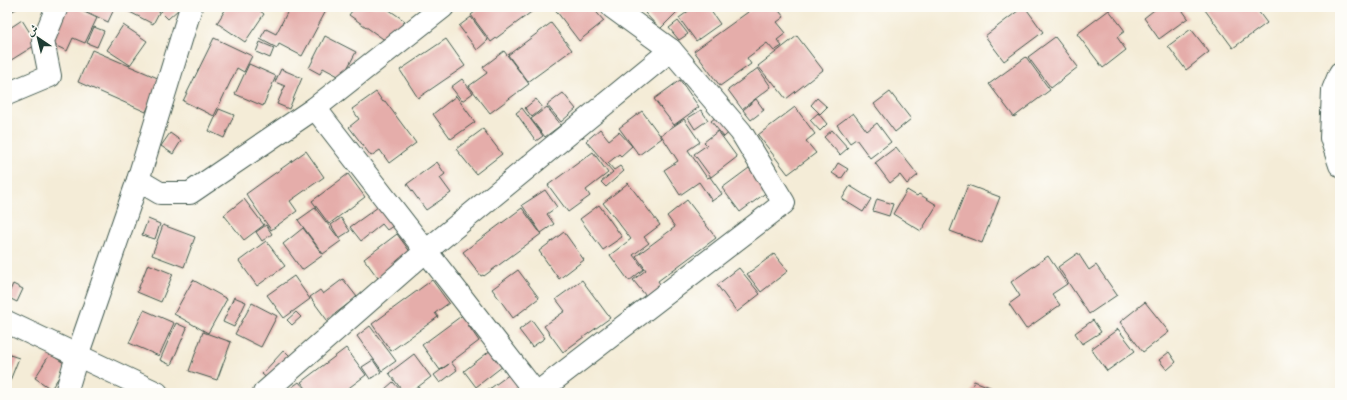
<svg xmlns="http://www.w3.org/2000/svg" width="1347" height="400" font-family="'IM FELL DW Pica',Amiri,serif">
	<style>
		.building { fill: #e5adaa }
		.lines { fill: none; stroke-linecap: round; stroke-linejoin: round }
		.minor-casing { stroke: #3f574c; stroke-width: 24 }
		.minor { stroke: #fff; stroke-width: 22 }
	</style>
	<rect width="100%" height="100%" fill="#fdfcf7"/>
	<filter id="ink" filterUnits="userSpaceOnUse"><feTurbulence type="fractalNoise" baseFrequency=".025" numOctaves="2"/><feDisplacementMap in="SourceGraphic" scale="8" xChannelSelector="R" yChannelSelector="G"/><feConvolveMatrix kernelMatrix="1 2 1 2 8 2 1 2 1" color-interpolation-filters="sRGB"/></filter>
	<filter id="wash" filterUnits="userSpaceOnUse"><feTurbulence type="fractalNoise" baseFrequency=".012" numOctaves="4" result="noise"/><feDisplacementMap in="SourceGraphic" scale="16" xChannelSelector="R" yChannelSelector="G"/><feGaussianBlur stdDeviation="0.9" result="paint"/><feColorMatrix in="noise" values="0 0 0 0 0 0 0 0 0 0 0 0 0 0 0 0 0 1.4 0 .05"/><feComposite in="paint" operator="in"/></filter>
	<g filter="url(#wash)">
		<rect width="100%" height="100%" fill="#f4ecd7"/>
		<g id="blocks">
			<g class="building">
				<polygon points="7,7 18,7 18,8 7,14"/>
				<polygon points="66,7 74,7 97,18 85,43 73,38 67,51 50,43"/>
				<polygon points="82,7 115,7 108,22 81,9"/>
				<polygon points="125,7 162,7 153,24 124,9"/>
				<polygon points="165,7 179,7 180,8 168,19 161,12"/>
				<polygon points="227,7 255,7 264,14 245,42 217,23"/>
				<polygon points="290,7 328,7 302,56 279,44 277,48 260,39 266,29 276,34"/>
				<polygon points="355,7 385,7 405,21 389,43 349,15"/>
				<polygon points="481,7 538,7 491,42 471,15"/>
				<polygon points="555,7 592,7 604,21 579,41 554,8"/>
				<polygon points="651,7 682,7 660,29 645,13"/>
				<polygon points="694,7 708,7 720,24 696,41 679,18"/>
				<polygon points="755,7 776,7 784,17 777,22 786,33 777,40 782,46 774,51 767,43 747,58 751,64 720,86 694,51"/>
				<polygon points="1023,7 1025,7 1043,32 1004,61 985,36"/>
				<polygon points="1158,7 1180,7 1188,18 1159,39 1144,18"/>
				<polygon points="1209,7 1255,7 1267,23 1233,48 1205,10"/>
				<polygon points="1109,10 1125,31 1117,37 1126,50 1103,68 1077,34"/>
				<polygon points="471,17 488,40 477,50 459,26"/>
				<polygon points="22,20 37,44 8,62 7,59 7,30"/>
				<polygon points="678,21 688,34 679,40 669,28"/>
				<polygon points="551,23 572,50 528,82 508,55"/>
				<polygon points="123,25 147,41 130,65 107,50"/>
				<polygon points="94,27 104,31 97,47 87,43"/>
				<polygon points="1191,29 1209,52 1186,70 1168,46"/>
				<polygon points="325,36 356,52 342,78 323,68 320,74 309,68"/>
				<polygon points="797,36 823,70 786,99 772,81 771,82 758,66"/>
				<polygon points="1055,37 1078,67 1051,88 1028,57"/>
				<polygon points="214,38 252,56 244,72 237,68 214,116 183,101"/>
				<polygon points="446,39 465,66 418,98 400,70"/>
				<polygon points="260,42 274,48 270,58 256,52"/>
				<polygon points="92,50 160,79 146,112 78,82"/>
				<polygon points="504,51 529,84 490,113 469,86 487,73 483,67"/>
				<polygon points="1026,57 1050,90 1014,117 989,84"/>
				<polygon points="249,64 276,76 263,106 235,94"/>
				<polygon points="758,68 771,87 742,109 728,90"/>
				<polygon points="281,69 302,78 289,109 277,104 285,86 275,82"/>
				<polygon points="462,79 473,93 462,101 451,87"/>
				<polygon points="680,80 699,107 674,125 654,99"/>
				<polygon points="376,92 383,102 385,101 416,143 389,163 380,150 371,156 349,127 359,119 352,109"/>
				<polygon points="890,92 911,119 895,132 874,104"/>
				<polygon points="563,93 576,109 561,122 547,105"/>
				<polygon points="456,96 475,122 451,139 433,114"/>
				<polygon points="817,98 827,107 820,114 811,105"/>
				<polygon points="536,99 543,108 532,117 525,108"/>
				<polygon points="756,99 764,110 751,120 743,110"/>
				<polygon points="547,107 561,125 545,137 531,119"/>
				<polygon points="795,107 815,134 806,141 816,153 788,174 758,135"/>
				<polygon points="522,108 543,136 536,141 516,113"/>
				<polygon points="219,109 234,115 224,138 209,131"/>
				<polygon points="701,110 708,120 695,129 688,118"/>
				<polygon points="642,111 662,138 639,155 619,128"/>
				<polygon points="721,113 734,128 724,137 711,121"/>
				<polygon points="818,113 827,124 820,131 810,120"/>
				<polygon points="853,113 867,131 877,123 891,142 870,158 856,139 850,143 837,125"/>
				<polygon points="684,119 700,142 688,150 707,178 710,177 722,194 712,201 699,182 680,195 664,170 678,161 661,135"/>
				<polygon points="483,129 502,154 476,174 456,149"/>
				<polygon points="600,129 609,140 619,132 632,146 621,156 619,154 608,163 614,170 620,166 624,171 606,187 601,182 613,172 586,141"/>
				<polygon points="832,130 848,148 840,155 824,137"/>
				<polygon points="718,131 737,157 711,177 694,154 707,145 704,142"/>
				<polygon points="170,133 181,141 173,154 161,146"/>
				<polygon points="896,147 918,175 907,184 900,175 890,183 875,163"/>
				<polygon points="306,151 324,177 290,201 297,211 271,230 246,194"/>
				<polygon points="593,152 608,173 586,190 590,196 568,212 548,185"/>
				<polygon points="437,162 445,174 440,178 451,193 426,210 407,184"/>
				<polygon points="838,163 848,169 841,179 832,173"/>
				<polygon points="749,168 767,192 740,212 722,188"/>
				<polygon points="348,174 365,197 329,224 312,201"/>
				<polygon points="628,183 660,225 644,237 649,243 633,255 644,269 629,281 610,255 631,239 603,203"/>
				<polygon points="968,185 1000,197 982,243 950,231"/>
				<polygon points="850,186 871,199 863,212 842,199"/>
				<polygon points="545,190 557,207 547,214 554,224 541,233 522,205"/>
				<polygon points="907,190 917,196 919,194 937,205 921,231 893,214"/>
				<polygon points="244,199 264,225 244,240 224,215"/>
				<polygon points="877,199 893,204 889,216 873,211"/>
				<polygon points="687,200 716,238 658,281 664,290 650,301 633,280 646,270 636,256 675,227 667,216"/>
				<polygon points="385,202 400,221 387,230 382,224 361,241 350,227"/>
				<polygon points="599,205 622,237 603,250 580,219"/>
				<polygon points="315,208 341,241 323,254 298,220"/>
				<polygon points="522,208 541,234 484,276 483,275 481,276 463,252"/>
				<polygon points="341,218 350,231 339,238 331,225"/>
				<polygon points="148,219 160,224 155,239 142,235"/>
				<polygon points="163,225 195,237 184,267 152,255"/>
				<polygon points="266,225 272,234 262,241 256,232"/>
				<polygon points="303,228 323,255 302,270 283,244"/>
				<polygon points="564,232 584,260 559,279 539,251"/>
				<polygon points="397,234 411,253 378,278 364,259"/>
				<polygon points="266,241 285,266 257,286 239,261"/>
				<polygon points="1078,253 1089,270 1096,265 1117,295 1089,314 1058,267"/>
				<polygon points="774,254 788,271 761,292 747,274"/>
				<polygon points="1048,256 1067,284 1052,294 1060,305 1026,329 1009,304 1020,296 1011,282"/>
				<polygon points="148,264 173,274 161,302 137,292"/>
				<polygon points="739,268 760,294 737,312 717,285"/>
				<polygon points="518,270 539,298 513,318 492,289"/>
				<polygon points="294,276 310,299 284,318 267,295"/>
				<polygon points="343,279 357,297 327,320 310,297 320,290 323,294"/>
				<polygon points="193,280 227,299 208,333 174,314"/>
				<polygon points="432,280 449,303 435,313 438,317 391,351 372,324"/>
				<polygon points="582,280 610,318 563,352 544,326 565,311 556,299"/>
				<polygon points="13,284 23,289 17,302 7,297"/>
				<polygon points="234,297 246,302 234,327 223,322"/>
				<polygon points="1145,302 1169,332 1143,352 1120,322"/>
				<polygon points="252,303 277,316 261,347 235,334"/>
				<polygon points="144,310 174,323 159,356 129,343"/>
				<polygon points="296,312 301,317 292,325 287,320"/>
				<polygon points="464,314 471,323 468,325 479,341 451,362 457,370 440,383 434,375 449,364 440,370 422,345"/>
				<polygon points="532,320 545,338 532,347 519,330"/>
				<polygon points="1093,320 1101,332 1082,344 1075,333"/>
				<polygon points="176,323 187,328 171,365 160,360"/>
				<polygon points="370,326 396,361 382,371 357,336"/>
				<polygon points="1118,329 1135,351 1107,371 1091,349"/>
				<polygon points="203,332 231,342 217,380 189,371"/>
				<polygon points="346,348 366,375 342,393 310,393 301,382"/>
				<polygon points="284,350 292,358 270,381 262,374"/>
				<polygon points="491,350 503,366 476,387 464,371"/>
				<polygon points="1169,352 1176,362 1167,370 1159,360"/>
				<polygon points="7,354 19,358 7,388"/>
				<polygon points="50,354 67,365 51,389 35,378"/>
				<polygon points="414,354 431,377 410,393 404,393 389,373"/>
				<polygon points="373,360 381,372 370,379 362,367"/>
				<polygon points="514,371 527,393 484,393"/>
				<polygon points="974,381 1006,393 970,393"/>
				<polygon points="299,382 308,393 284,393"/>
				<polygon points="393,382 403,393 388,393 385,389"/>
			</g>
		</g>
	</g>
	<g filter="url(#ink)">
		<use href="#blocks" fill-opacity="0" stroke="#3f574c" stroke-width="1"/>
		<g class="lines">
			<defs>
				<g id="minor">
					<polyline points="612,7 671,50"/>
					<polyline points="1340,73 1333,90 1331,138 1340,165"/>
					<polyline points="7,94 50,76 43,41 57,7"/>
					<polyline points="315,108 536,393"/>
					<polyline points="138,180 160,193 190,193 315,108 443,7"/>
					<polyline points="7,322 157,393"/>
					<polyline points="66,393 77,356 138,180 191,7"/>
					<polyline points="264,393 426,251 671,50 741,132 784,203 537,393"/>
				</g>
			</defs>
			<use href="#minor" class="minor-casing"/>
			<use href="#minor" class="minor"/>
		</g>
	</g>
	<rect width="1347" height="400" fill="none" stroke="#fdfcf7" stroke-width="24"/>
	<g transform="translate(38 38) rotate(325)" stroke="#fdfcf7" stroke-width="3" paint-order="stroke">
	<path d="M0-3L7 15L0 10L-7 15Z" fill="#1f3d34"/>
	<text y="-6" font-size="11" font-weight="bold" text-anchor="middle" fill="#1f3d34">ش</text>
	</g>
</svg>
